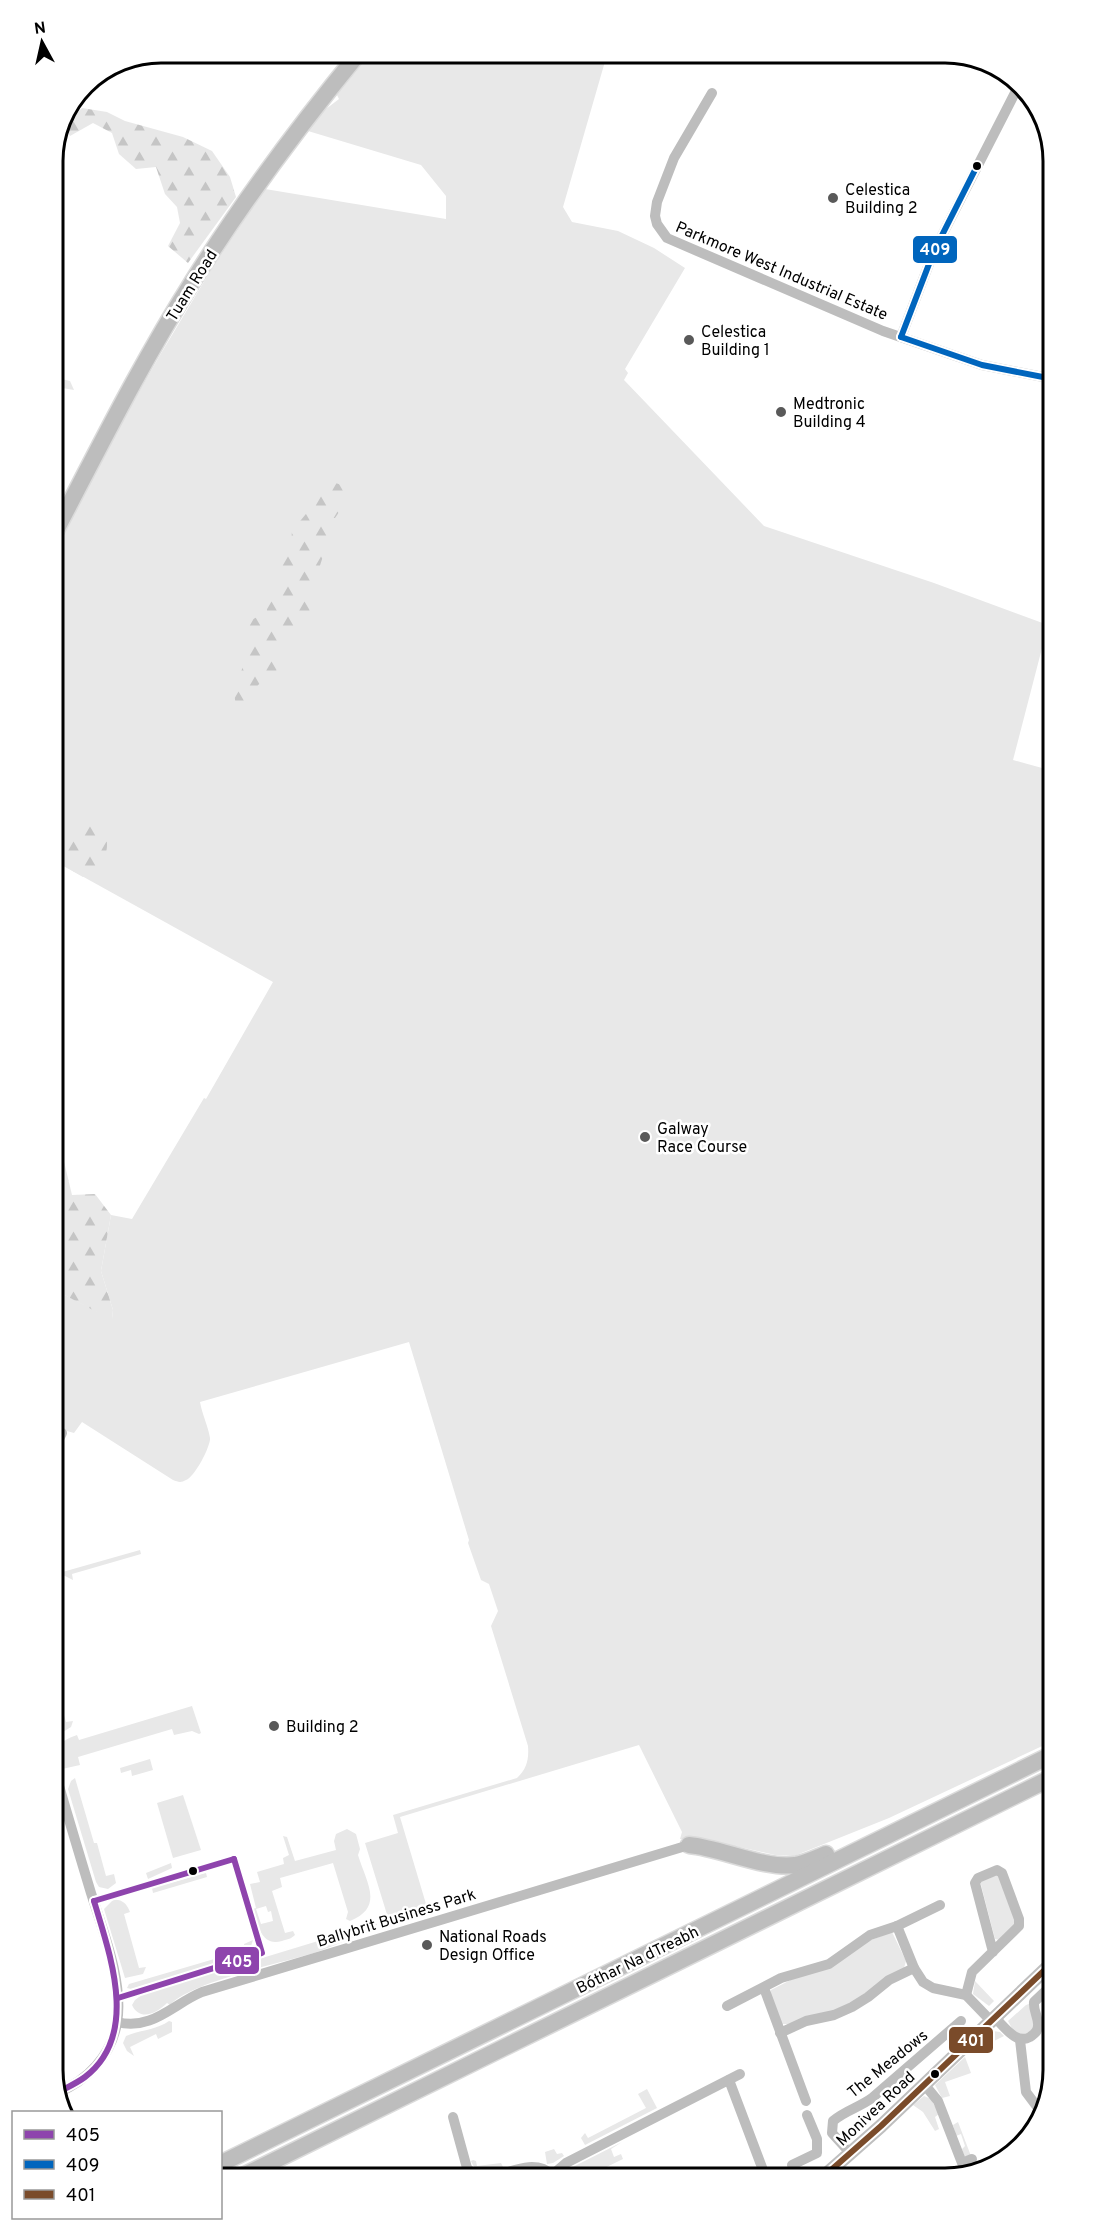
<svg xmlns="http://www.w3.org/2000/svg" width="1106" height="2231" font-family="Overpass,sans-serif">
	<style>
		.green { fill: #e8e8e8; fill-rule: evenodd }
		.forest { fill: url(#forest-firs) }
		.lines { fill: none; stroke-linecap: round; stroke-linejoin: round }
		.primary-casing { stroke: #dbdbdb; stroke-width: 19 }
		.trunk-casing { stroke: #dbdbdb; stroke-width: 19 }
		.minor { stroke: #bdbdbd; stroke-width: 10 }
		.secondary { stroke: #bfbfbf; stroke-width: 14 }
		.primary { stroke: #bdbdbd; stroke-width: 16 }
		.trunk { stroke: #bdbdbd; stroke-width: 16 }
		.bus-1-casing { stroke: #fff; stroke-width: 10 }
		.bus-2-casing { stroke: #fff; stroke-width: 10 }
		.bus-3-casing { stroke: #fff; stroke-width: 10 }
		.bus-1 { stroke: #8e44ad; stroke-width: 6 }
		.bus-2 { stroke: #0065bd; stroke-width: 6 }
		.bus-3 { stroke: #7a4b2a; stroke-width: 6 }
		.bus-dot { fill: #000; stroke: #fff; stroke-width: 2 }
		.poi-dot { fill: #595959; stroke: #fff; stroke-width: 2 }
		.labels { text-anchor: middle; stroke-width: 5; stroke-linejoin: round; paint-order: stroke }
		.poi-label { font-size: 16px; fill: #000; stroke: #fff; text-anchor: start }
		.street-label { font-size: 16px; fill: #000; stroke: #fff }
		.rim { fill: none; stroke: #000; stroke-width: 3 }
		.line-badge { stroke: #fff; stroke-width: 2 }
		.badge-label { font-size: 16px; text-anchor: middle; font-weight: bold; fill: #fff }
	</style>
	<defs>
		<pattern id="forest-firs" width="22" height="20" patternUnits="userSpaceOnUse" patternTransform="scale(1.5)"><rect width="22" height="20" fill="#e8e8e8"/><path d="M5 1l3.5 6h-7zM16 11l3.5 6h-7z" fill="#c5c5c5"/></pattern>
	</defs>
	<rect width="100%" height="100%" fill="#fff"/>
	<g class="green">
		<path d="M371 53H613L606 58 563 207 572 222 618 231 654 248 685 268 625 369 628 373 624 380 764 526 934 583 1048 625 1013 760 1053 771V1741L889 1818 794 1856 775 1855 712 1841 680 1839 682 1832 639 1745 400 1817 429 1914 399 1923 389 1921 365 1843 398 1833 393 1815 517 1778C527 1769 529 1759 528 1746L491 1626 498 1611 489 1584 481 1580 468 1543 469 1540 409 1342 200 1402C202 1414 208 1426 210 1438 211 1445 195 1477 186 1480 181 1483 178 1482 173 1480L82 1422 74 1433 53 1427V1269L55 1290 112 1319 113 1310 101 1271 111 1215 132 1219 204 1098 206 1099 273 982 53 860V555L119 427 160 355 214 265 265 189 446 219V196L421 165 308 131 322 112 339 99 337 95Z"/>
		<polygon points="140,1550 141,1554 72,1574 73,1580 59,1573"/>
		<polygon points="53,1678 66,1722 73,1721 71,1727 53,1738"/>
		<path d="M192 1706 201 1733 199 1734 192 1731 174 1735 172 1729 78 1757 80 1765 62 1769 56 1751C60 1742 68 1738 77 1735L79 1740Z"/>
		<polygon points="150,1759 153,1770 132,1776 131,1770 121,1773 120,1768"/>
		<polygon points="75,1778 94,1843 97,1843 106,1876 114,1874 116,1883 108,1889 99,1887 96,1882 68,1789 71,1781"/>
		<polygon points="183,1795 201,1850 173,1858 157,1803"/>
		<path d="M347 1829 356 1834 360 1849 358 1855C366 1882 385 1907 350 1921L346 1919 348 1912 333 1863 280 1878 282 1887 272 1891 285 1933 293 1931 295 1935C291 1939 288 1939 282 1941 261 1947 258 1925 253 1909L256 1908 250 1884 260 1882 257 1872 284 1864 283 1858 289 1855 283 1836 287 1837 295 1861 336 1850 334 1841 336 1834ZM266 1906 268 1912 271 1911 273 1921 261 1924 256 1909Z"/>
		<polygon points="171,1863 172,1868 148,1879 146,1873"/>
		<polygon points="206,1873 207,1877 153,1893 152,1888"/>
		<polygon points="998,1874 1016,1923 1000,1940 995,1939 980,1881"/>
		<path d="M113 1900C122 1899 127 1904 130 1912L124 1914 139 1968 146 1967 143 1974 125 1978 104 1909Z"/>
		<path d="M373 1921 377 1924 375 1930C354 1936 335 1946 314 1953 281 1963 191 1982 170 2005L167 2003C157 2013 140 2022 132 2005L135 2000 143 1994 351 1931Z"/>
		<path d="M892 1932 906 1961 904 1968C889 1974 880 1984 866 1994 844 2010 814 2016 788 2024H782L770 1993 771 1990 863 1943Z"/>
		<polygon points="253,1940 250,1949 241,1956 131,1989 127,1988 129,1984 245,1950 244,1944"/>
		<polygon points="975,1981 994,2001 989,2006 973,1994"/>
		<polygon points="1029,2004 1035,2023 1034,2028 1023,2036 1014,2032 1008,2021 1026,2005"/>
		<path d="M169 2021 172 2022V2032L158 2039 156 2034 130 2047 134 2056 127 2051 123 2043 126 2036C140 2030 156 2030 169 2021Z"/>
		<polygon points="993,2031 1000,2032 1004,2036 970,2053"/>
		<polygon points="965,2057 971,2073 945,2082 950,2096 942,2098 935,2085"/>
		<polygon points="647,2089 657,2108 585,2145 581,2138 585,2133 588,2138 646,2108 638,2094"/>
		<polygon points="924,2096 931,2099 939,2114 935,2117 939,2129 935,2131 923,2112 913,2105"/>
		<polygon points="958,2122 971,2156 964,2156 962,2149 965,2146 961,2134 956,2136 953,2125"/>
		<polygon points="622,2142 611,2149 614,2157 621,2154 623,2159 588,2176 586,2171 580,2174 577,2167 562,2178 559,2178 569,2169"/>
		<polygon points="554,2149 557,2154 562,2153 564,2156 553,2163 547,2164 545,2152"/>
		<polygon points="473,2160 476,2161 477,2166 501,2163 503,2167 482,2172 475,2169 471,2161"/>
		<polygon points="536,2171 543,2178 506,2178"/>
	</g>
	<g class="forest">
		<polygon points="82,108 107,112 125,121 183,137 212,151 230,177 236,197 188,263 168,246 180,223 177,207 165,194 156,167 136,169 119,154 112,133 93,123 70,136 65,128 68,121"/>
		<polygon points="53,377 70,381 74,390 62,388 53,404"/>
		<polygon points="332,482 342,485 350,496 335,518 329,518 326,524 338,539 325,550 314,584 312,606 302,626 289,637 276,672 258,685 248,712 236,706 234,693 248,651 245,634 253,619 267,613 267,592 279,589 274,563 291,543 292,531"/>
		<path d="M79 821 105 833C112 855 100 865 83 877L53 860C53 842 62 826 79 821Z"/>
		<polygon points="60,1145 72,1195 95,1194 111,1215 101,1271 113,1310 112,1320 55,1290 53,1269 53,1147"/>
	</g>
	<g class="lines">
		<defs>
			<path id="primary" d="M53 536C98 450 141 363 193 281 243 201 299 126 359 53"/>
			<g id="trunk">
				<path d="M689 1845C721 1848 764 1869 795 1865 806 1863 816 1858 826 1854"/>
				<polyline points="220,2164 1053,1754"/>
				<polyline points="239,2178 1053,1777"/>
			</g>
		</defs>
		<use href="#primary" class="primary-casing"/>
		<use href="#trunk" class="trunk-casing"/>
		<g class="minor">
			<polyline points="712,93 674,158 657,202 655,216 657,224 667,238 883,331 982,365 1053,379"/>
			<polyline points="901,337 934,251 1019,85"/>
			<polyline points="53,1451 62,1433"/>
			<path d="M53 1765C65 1807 78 1850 91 1893 103 1931 124 1983 117 2023 111 2056 87 2081 57 2093"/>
			<polyline points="897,1926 914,1968 923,1982 933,1988 966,1995 991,2021"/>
			<polyline points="764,1988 806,2101"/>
			<polyline points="966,1995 972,1972 1019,1926 1019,1919 1002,1873 997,1870 978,1878 975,1883 993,1952"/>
			<polyline points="727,2006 781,1978 829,1964 870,1935 897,1926 940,1905"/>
			<path d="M995 2018C1004 2026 1016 2045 1030 2037 1034 2034 1038 2032 1038 2026 1039 2018 1033 2011 1034 2002L1053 1984"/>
			<path d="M117 2022C152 2031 173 2004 202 1992L689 1845"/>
			<polyline points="780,2033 806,2021 834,2015 852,2007 868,1997 889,1980 914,1968"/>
			<polyline points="1020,2040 1026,2092 1041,2112"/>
			<polyline points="729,2080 766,2178"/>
			<polyline points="924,2084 938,2101 962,2163 972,2159"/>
			<polyline points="453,2117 467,2168 477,2178"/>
			<path d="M851 2154 832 2133 833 2121C844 2111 860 2107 872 2098L961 2021"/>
			<polyline points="792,2165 817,2153 817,2139 807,2115"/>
			<polyline points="552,2175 566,2163 740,2074"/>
			<path d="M489 2178C509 2173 535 2158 552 2175L551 2178"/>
		</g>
		<polyline class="secondary" points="822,2178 881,2126 1053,1962"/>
		<use href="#primary" class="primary"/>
		<use href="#trunk" class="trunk"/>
		<defs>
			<g id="bus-1">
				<polyline points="94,1901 234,1859"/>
				<polyline points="118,1998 262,1953 234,1859"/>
				<path d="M57 2093C66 2088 77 2083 85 2077 140 2035 110 1955 94 1901"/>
			</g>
			<g id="bus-2">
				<polyline points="901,337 934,251 977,166"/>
				<polyline points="901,337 982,365 1053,379"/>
			</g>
			<polyline id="bus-3" points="822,2178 881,2126 1053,1962"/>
		</defs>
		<use href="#bus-1" class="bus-1-casing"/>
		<use href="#bus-2" class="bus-2-casing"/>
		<use href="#bus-3" class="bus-3-casing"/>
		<use href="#bus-1" class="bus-1"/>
		<use href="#bus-2" class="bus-2"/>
		<use href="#bus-3" class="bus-3"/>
	</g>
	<g class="bus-dot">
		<circle cx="977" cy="166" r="5"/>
		<circle cx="193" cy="1871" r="5"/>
		<circle cx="935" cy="2074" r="5"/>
	</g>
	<g class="poi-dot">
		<circle cx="833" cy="198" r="6"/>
		<circle cx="689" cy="340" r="6"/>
		<circle cx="781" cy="412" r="6"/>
		<circle cx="645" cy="1137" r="6"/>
		<circle cx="274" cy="1726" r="6"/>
		<circle cx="427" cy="1945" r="6"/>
	</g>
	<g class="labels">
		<g class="poi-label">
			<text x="845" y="195">Celestica<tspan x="845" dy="18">Building 2</tspan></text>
			<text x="701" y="337">Celestica<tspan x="701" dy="18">Building 1</tspan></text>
			<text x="793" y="409">Medtronic<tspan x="793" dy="18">Building 4</tspan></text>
			<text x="657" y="1134">Galway<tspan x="657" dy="18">Race Course</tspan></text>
			<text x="286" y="1732">Building 2</text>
			<text x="439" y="1942">National Roads<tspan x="439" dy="18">Design Office</tspan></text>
		</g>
		<g class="street-label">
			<text transform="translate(782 270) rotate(23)" y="6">Parkmore West Industrial Estate</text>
			<text transform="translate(191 285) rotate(-58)" y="6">Tuam Road</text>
			<text transform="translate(396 1917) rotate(-17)" y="6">Ballybrit Business Park</text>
			<text transform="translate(637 1959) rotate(-26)" y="6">Bóthar Na dTreabh</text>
			<text transform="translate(887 2063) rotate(-39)" y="6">The Meadows</text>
			<text transform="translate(875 2108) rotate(-43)" y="6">Monivea Road</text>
		</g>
	</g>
	<path d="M0 0H1106V2231H0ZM161 63H945A98 98 0 0 1 1043 161V2070A98 98 0 0 1 945 2168H161A98 98 0 0 1 63 2070V161A98 98 0 0 1 161 63Z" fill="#fff" fill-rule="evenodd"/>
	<path class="rim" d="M161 63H945A98 98 0 0 1 1043 161V2070A98 98 0 0 1 945 2168H161A98 98 0 0 1 63 2070V161A98 98 0 0 1 161 63Z"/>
	<g class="line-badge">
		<rect x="912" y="235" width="46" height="29" rx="6" fill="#0065bd"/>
		<rect x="214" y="1946" width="46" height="29" rx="6" fill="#8e44ad"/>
		<rect x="948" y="2026" width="46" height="28" rx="6" fill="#7a4b2a"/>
	</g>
	<g class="badge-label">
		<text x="935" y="255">409</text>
		<text x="237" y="1967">405</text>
		<text x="971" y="2046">401</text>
	</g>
	<rect x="12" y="2111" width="210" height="108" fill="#ffffff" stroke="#999999" stroke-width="1.5"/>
	<rect x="24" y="2130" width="30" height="9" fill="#8e44ad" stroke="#999999" stroke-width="1.5"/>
	<text x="66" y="2141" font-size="18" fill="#000000">405</text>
	<rect x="24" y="2160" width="30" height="9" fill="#0065bd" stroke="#999999" stroke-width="1.5"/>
	<text x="66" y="2171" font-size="18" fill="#000000">409</text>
	<rect x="24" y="2190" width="30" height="9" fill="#7a4b2a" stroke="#999999" stroke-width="1.5"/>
	<text x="66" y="2201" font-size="18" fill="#000000">401</text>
	<g transform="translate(42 42) rotate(352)" stroke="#ffffff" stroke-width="4.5" paint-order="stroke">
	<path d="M0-4.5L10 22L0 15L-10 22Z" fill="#000000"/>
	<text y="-9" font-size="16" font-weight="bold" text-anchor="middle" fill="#000000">N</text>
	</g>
</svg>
